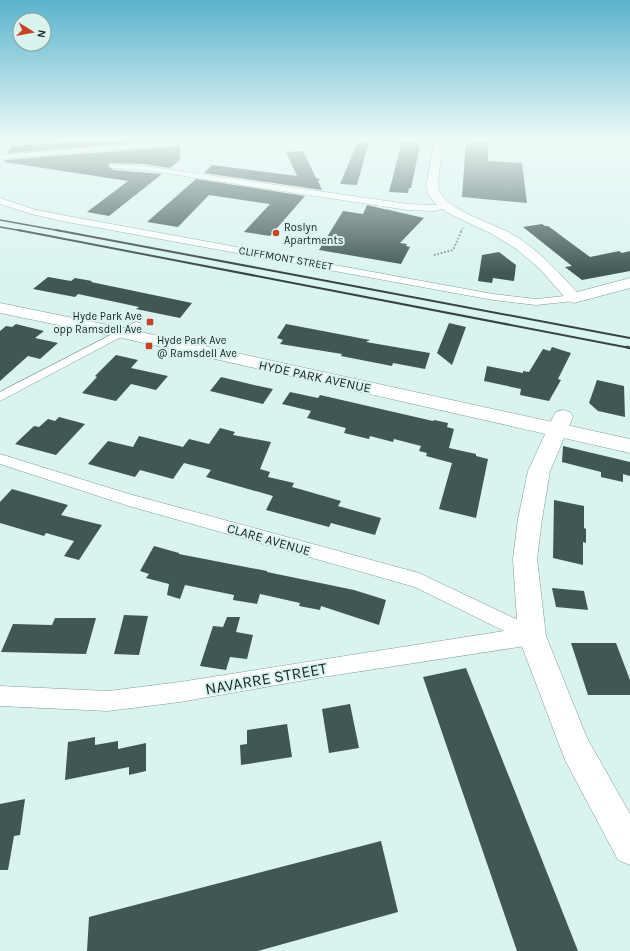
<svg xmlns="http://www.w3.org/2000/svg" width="630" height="951" font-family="Karla,sans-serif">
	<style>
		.building { fill: #405753 }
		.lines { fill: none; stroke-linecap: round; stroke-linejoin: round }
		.street-casing { stroke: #809894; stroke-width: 1 }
		.secondary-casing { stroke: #809894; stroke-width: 1 }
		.primary-casing { stroke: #809894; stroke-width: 1 }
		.path-far1 { stroke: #768884; stroke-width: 1.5; stroke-dasharray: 1 1.5; stroke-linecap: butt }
		.path { stroke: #768884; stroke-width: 2; stroke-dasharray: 1.5 2; stroke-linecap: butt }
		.street { fill: #fff; fill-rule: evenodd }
		.secondary { fill: #fff; fill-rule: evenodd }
		.primary { fill: #fff; fill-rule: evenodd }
		.rail-far2 { stroke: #364340; stroke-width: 1.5 }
		.rail-far1 { stroke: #364340; stroke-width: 2 }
		.rail { stroke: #364340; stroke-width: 2.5 }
		.poi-dot { fill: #cc4124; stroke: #d9f4ef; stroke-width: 1.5 }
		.labels { text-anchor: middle; stroke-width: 4; stroke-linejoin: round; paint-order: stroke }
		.far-poi-label { font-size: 11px; fill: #1b2523; stroke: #d9f4ef; text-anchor: start }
		.far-street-label { font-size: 11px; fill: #1b2523; stroke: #d9f4ef }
		.street-label { font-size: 13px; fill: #1b2523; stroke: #d9f4ef }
		.near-street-label { font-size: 16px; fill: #1b2523; stroke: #d9f4ef }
	</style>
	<rect width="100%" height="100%" fill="#d9f4ef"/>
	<g class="building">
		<polygon points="82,141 158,141 8,153 11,146"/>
		<polygon points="358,141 369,141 357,185 340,184"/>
		<polygon points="402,141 421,141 411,188 409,188 408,193 389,192"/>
		<polygon points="466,141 488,141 488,161 522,163 527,203 462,197"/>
		<polygon points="180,146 180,160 170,168 144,164 109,163 108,166 113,170 162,174 109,216 87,212 128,181 4,162 5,160"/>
		<polygon points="303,151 316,178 320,179 318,181 322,190 204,173 212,165 297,176 286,152"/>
		<polygon points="196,179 305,196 270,236 244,232 270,204 209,195 178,227 147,222"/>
		<polygon points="367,205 384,209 384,210 385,209 424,218 400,243 407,244 406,246 410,247 401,264 319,250 343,211 363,214"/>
		<polygon points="542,224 545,226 548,226 590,257 619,251 622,253 630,251 630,271 582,280 565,267 572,266 523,227"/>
		<polygon points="499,252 516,265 514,281 493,278 492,283 478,281 482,255"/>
		<polygon points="48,277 71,281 75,278 92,281 91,282 192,303 180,318 136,309 139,307 111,301 78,294 75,297 33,289"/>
		<polygon points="449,323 466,327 452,365 437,353"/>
		<polygon points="16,324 44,331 35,338 58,343 40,359 28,356 0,381 0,331 6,326 12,327"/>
		<polygon points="286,324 370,340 366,342 430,353 425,369 393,363 392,366 341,356 342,354 280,344 283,340 277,338"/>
		<polygon points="552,347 571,353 558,379 561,380 549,401 520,395 521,389 484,381 487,366 523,373 523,371 529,372 543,349 550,351"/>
		<polygon points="116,355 138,360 131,368 168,376 156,390 131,384 116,401 82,393 97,377 95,376"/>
		<polygon points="221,377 254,385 273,389 263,404 210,391"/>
		<polygon points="597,380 624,386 625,417 598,411 589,403"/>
		<polygon points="290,392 318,398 320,395 433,421 434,420 448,423 447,427 454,429 449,448 476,454 476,456 488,459 476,518 439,509 452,463 426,456 427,453 419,451 421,446 394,439 393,442 370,436 369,439 344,433 346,428 307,418 311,411 282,404"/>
		<polygon points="59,417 85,424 56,455 15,444 34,426 39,427 48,419 55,421"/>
		<polygon points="220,428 235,432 233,435 271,442 260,469 270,472 268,477 294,483 292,487 303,490 341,501 338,506 381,518 375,535 331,523 329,527 266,510 273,496 206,477 211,470 184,463 173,479 140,470 135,477 88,464 108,441 133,447 139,436 183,447 189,439 209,444"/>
		<polygon points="563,446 630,462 630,476 623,474 623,482 601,477 601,472 562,462"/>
		<polygon points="12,489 68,505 61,515 102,525 79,560 64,556 74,541 46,533 44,536 0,523 0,502"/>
		<polygon points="554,500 584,506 584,528 586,529 586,543 583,542 583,565 553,558"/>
		<polygon points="154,546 179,553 179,554 267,571 267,572 354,590 386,600 379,625 321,606 320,610 299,606 300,603 260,594 257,604 233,600 234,595 185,585 180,599 167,595 169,584 146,578 149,574 140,571"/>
		<polygon points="552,588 584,591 588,610 556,607"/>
		<polygon points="124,615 148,616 139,655 114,654"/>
		<polygon points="227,617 240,617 236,632 253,635 247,659 230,657 226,670 200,666 213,626 223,627"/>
		<polygon points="55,618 96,618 86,654 1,652 13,624 52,625"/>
		<polygon points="571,643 616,643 630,680 630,695 588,695"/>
		<polygon points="466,668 578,951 517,951 423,677"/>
		<polygon points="350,704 359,748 329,753 322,709"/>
		<polygon points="287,724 292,757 241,765 240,745 247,744 247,730"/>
		<polygon points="95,737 95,745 118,741 118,749 146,743 146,771 129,775 129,767 65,780 68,742"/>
		<polygon points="25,799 20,835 14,836 8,870 0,870 0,804"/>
		<polygon points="381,841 398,912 258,951 87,951 89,917"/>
	</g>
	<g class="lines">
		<defs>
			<g id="street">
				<polygon points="173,141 200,141 196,143 0,159 0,155"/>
				<polygon points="110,164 144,166 408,204 433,205 445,203 449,206 448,208 433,211 408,210 144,170 113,168 109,166"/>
				<polygon points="0,198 36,210 62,215 493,294 536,299 574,295 579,298 574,301 536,305 493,300 62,221 31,214 0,204"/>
				<polygon points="136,322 140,323 142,325 140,327 0,401 0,392"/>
				<polygon points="0,454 129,494 419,573 539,630 541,636 539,642 532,645 323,677 180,702 108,711 0,706 0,686 108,691 180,682 504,631 415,587 129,506 0,464"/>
			</g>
			<g id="secondary">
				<path d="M435 141H445C443 154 435 181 440 192 448 210 491 223 508 232 536 247 556 270 577 292L630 278V288L574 303 568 301 540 269 515 248 490 233 448 213 434 202 429 195 426 186Z"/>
				<polygon points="563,410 570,412 573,417 550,471 542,519 537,559 546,636 587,738 630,814 630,865 618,860 565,760 518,636 513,559 518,519 528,471 553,417 556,412"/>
			</g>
			<polygon id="primary" points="0,303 122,328 630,439 630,453 122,338 0,313"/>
		</defs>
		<use href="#street" class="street-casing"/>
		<use href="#secondary" class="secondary-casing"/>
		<use href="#primary" class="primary-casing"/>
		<polyline class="path-far1" points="461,231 463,228"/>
		<polyline class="path" points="434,255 453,250 462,230"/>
		<use href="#street" class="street"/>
		<use href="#secondary" class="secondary"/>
		<use href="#primary" class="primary"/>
		<g class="rail-far2">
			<polyline points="0,220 61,231"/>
			<polyline points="0,227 23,231"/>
		</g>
		<g class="rail-far1">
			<polyline points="18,230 630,348"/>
			<polyline points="56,230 630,338"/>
		</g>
		<polyline class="rail" points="627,347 630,348"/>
	</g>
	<linearGradient id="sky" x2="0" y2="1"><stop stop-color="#59b3cc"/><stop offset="0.51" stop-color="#eefaf8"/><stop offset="1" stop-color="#eefaf8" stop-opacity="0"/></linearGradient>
	<rect width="630" height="274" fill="url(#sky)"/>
	<g class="poi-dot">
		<circle cx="276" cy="233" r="4"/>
		<rect x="146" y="318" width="8" height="8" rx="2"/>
		<rect x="145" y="342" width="8" height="8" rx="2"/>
	</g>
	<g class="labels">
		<g class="far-poi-label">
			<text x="284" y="231">Roslyn<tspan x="284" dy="13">Apartments</tspan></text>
			<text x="142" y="320" text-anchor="end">Hyde Park Ave<tspan x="142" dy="13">opp Ramsdell Ave</tspan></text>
			<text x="157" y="344">Hyde Park Ave<tspan x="157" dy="13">@ Ramsdell Ave</tspan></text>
		</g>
		<g class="far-street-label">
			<text transform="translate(286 258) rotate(10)" y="4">CLIFFMONT STREET</text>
		</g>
		<g class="street-label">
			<text transform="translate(315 376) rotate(12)" y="5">HYDE PARK AVENUE</text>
			<text transform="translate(269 539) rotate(16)" y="5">CLARE AVENUE</text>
		</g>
		<g class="near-street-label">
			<text transform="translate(266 678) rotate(-10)" y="6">NAVARRE STREET</text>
		</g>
	</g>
	<g transform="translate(32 32) rotate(101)"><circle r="19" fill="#d9f4ef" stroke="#8da19d"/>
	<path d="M0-3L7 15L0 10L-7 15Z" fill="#cc4124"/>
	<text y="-6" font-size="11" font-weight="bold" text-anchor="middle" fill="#1b2523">N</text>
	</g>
</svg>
